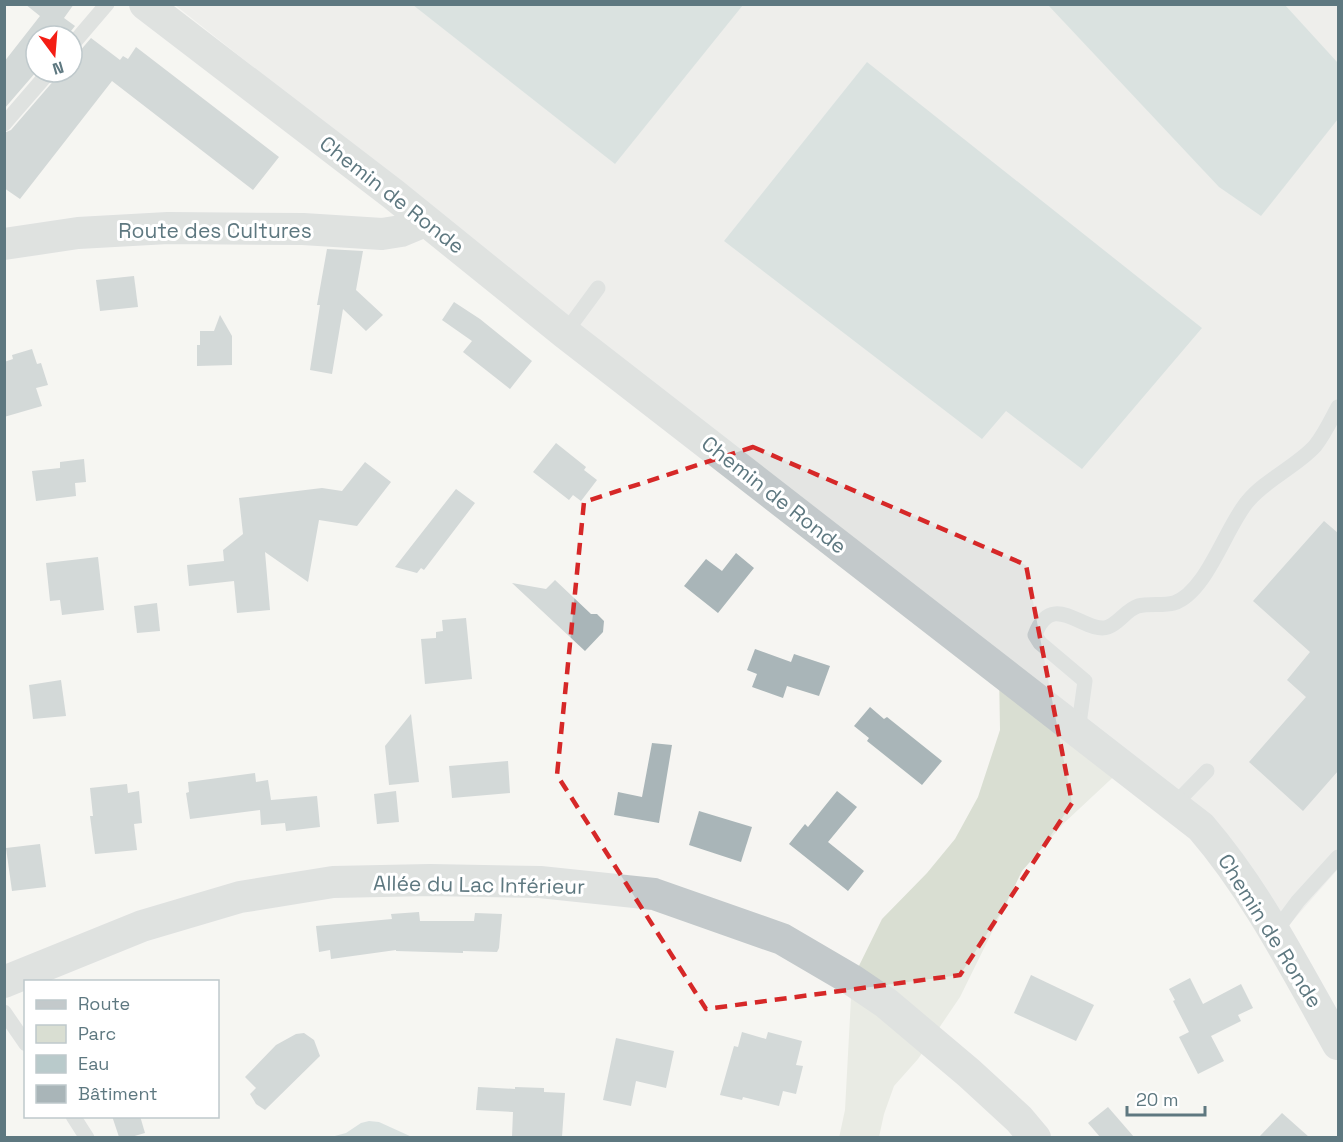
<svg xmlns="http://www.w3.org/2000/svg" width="1343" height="1142" font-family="'Space Grotesk',sans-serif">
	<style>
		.built { fill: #e4e5e3 }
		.green { fill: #d9ded2 }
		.water { fill: #b9cacb }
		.building { fill: #a9b5b8 }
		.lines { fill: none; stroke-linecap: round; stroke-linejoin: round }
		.lane { stroke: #c3c9cb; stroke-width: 15 }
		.street { stroke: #c3c9cb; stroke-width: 32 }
		.marked { fill: none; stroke: #d62828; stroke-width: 4.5; stroke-dasharray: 12 8; stroke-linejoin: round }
		.labels { text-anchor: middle; stroke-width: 6; stroke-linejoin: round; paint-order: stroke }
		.street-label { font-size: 21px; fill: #5e7880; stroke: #fff }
	</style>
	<rect width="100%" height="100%" fill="#f6f5f2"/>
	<polygon class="built" points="175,5 1338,5 1338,869 1289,925 1224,831 597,340"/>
	<polygon class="green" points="999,670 1124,767 1064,823 1022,871 960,997 918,1059 894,1086 884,1114 879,1137 839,1138 845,1110 852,980 882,919 927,873 955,839 978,797 1000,730"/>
	<g class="water">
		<polygon points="413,5 743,5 615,164"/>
		<polygon points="1048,5 1285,5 1338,63 1338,119 1261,216 1219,187"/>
		<polygon points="867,62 1202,328 1082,469 1006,411 982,439 724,241"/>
		<polygon points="369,1121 379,1122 412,1137 331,1137 346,1133 361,1123"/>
	</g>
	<g class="building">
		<polygon points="25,4 74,4 64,18 75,26 67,36 36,36 36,72 4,109 4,62 40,16"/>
		<polygon points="91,38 120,60 123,56 128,59 136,47 279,157 253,190 112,81 20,199 4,188 4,133 11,130 56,78 59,72 72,72 72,55 79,52"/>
		<polygon points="327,249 363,251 356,290 383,315 366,331 343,309 332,374 310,370 320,305 317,305"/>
		<polygon points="134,276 138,307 100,311 96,280"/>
		<polygon points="454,302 480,319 532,361 510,389 463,352 472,341 442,320"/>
		<polygon points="220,315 232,336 232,365 197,366 197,345 200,345 200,331 214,331"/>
		<polygon points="32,349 37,364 41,363 48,385 36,388 42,406 4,417 4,362 13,359 12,355"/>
		<polygon points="556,443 586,467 584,470 597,480 581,501 573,495 569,500 533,472"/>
		<polygon points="84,459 86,482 75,483 76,496 36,501 32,471 60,468 60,462"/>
		<polygon points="365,462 391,482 357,526 319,520 308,582 265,552 270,610 237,613 234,581 189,586 187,565 224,561 223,550 243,534 239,498 322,488 342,491"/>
		<polygon points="456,489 475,503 424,570 421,568 417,573 395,567"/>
		<polygon points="1324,521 1338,533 1338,771 1303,811 1249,762 1306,697 1287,680 1310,652 1253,601"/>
		<polygon points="736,553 754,568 718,613 684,586 706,559 722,571"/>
		<polygon points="98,557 104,610 62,615 60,600 50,601 46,563"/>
		<polygon points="555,580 591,614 597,614 604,621 603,632 585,651 512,583 546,589"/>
		<polygon points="157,603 160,631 137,633 134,606"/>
		<polygon points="466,618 472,679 425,684 421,639 436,638 436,632 443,631 442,620"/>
		<polygon points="755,649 791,662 794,654 830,666 819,696 787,686 783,698 752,687 757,674 747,670"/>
		<polygon points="61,680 66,716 33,719 29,685"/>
		<polygon points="870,707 884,719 887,717 942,761 922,785 867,741 869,738 854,726"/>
		<polygon points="411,714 419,782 389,785 385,746"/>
		<polygon points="652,743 672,745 659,823 614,815 618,792 642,797"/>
		<polygon points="508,761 510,793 452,798 449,766"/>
		<polygon points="255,773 256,782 268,780 271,800 317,796 320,827 286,831 285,823 261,825 260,810 190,819 186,793 189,792 188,782"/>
		<polygon points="127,784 128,793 139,791 142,823 134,824 137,850 95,854 90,816 93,816 90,788"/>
		<polygon points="396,791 399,822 377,824 374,794"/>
		<polygon points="837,791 857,807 828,842 864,871 848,891 789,844 805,824 808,827"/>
		<polygon points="699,811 752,827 741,862 689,845"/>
		<polygon points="40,844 46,887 12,891 6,848"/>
		<polygon points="419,912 420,921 474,921 475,913 502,914 499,948 497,952 463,951 463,953 396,951 396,950 331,959 330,950 319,952 316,926 392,919 391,914"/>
		<polygon points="1031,975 1094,1005 1076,1041 1014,1013"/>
		<polygon points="1190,978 1203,1004 1241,984 1253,1008 1238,1015 1241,1021 1211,1036 1224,1061 1198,1074 1179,1037 1189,1032 1173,1001 1175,1000 1169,989"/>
		<polygon points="742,1032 766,1039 768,1032 802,1041 796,1065 803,1066 796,1094 783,1091 779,1106 743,1097 742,1100 720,1095 734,1046 738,1047"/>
		<polygon points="304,1033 314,1040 320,1056 265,1110 256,1104 250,1094 256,1088 245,1077 276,1045 296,1034"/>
		<polygon points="616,1038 674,1051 666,1088 636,1081 631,1106 603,1100"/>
		<polygon points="478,1087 515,1089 515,1087 544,1088 544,1092 565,1093 562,1137 512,1137 513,1112 476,1110"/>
		<polygon points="1108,1107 1134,1137 1100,1137 1088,1123"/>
		<polygon points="1282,1113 1309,1137 1259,1137"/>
		<polygon points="112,1116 140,1116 145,1133 131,1137 119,1137"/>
	</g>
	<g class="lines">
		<g class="lane">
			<polyline points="72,45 107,4"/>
			<polyline points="4,124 49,72"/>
			<polyline points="565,333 598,288"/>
			<path d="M1078 731 1085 681 1040 643 1035 635C1052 588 1085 635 1108 627 1119 623 1126 610 1138 606 1149 603 1163 606 1174 603 1207 592 1226 526 1248 501 1265 480 1297 466 1315 446 1324 435 1331 420 1338 407"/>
			<polyline points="1174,805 1207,771"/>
			<polyline points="1275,932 1298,901 1338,857"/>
			<polyline points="4,1012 26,1044"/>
			<polyline points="73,1116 87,1138"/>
		</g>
		<g class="street">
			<path d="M145 4 393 194 565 333 1201 827C1257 892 1296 970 1338 1044"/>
			<polyline points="4,244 78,233 168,228 303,229 382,234 401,231 425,221"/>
			<polyline points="4,982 142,926 240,897 333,882 430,880 540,882 654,894 782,939 852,980 886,1003 969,1073 1019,1119 1035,1138"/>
		</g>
	</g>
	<path d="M0 0H1343V1142H0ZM753 447 1026 565 1072 803 960 975 706 1009 557 775 584 502Z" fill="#f6f5f2" fill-opacity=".55" fill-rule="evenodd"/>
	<path class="marked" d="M753 447 1026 565 1072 803 960 975 706 1009 557 775 584 502Z"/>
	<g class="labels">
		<g class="street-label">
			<text transform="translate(392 195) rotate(38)" y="7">Chemin de Ronde</text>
			<text x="215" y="238">Route des Cultures</text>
			<text transform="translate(774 495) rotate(38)" y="7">Chemin de Ronde</text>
			<text transform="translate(479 885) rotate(1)" y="7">Allée du Lac Inférieur</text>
			<text transform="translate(1270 931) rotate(58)" y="7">Chemin de Ronde</text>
		</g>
	</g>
	<rect width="1343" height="1142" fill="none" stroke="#5e7880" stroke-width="12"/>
	<rect x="24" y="980" width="195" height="138" fill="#ffffff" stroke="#bfc9cc" stroke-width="1.5"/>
	<rect x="36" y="1000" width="30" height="9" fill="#c3c9cb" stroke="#bfc9cc" stroke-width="1.5"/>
	<text x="78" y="1010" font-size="18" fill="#5e7880">Route</text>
	<rect x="36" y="1025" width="30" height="18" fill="#d9ded2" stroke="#bfc9cc" stroke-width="1.5"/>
	<text x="78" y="1040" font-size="18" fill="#5e7880">Parc</text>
	<rect x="36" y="1055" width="30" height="18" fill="#b9cacb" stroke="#bfc9cc" stroke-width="1.5"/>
	<text x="78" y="1070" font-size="18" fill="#5e7880">Eau</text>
	<rect x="36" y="1085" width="30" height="18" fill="#a9b5b8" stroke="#bfc9cc" stroke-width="1.5"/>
	<text x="78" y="1100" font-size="18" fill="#5e7880">Bâtiment</text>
	<g transform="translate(54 54) rotate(164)"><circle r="28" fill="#ffffff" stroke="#bfc9cc" stroke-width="1.5"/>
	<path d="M0-4.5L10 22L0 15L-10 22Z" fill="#f41d14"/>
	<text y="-9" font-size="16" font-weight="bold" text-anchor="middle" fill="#5e7880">N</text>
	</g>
	<path d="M1127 1106v9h78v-9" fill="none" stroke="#5e7880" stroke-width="3"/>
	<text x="1136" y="1106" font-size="18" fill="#5e7880" stroke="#ffffff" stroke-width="4.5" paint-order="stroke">20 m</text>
</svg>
